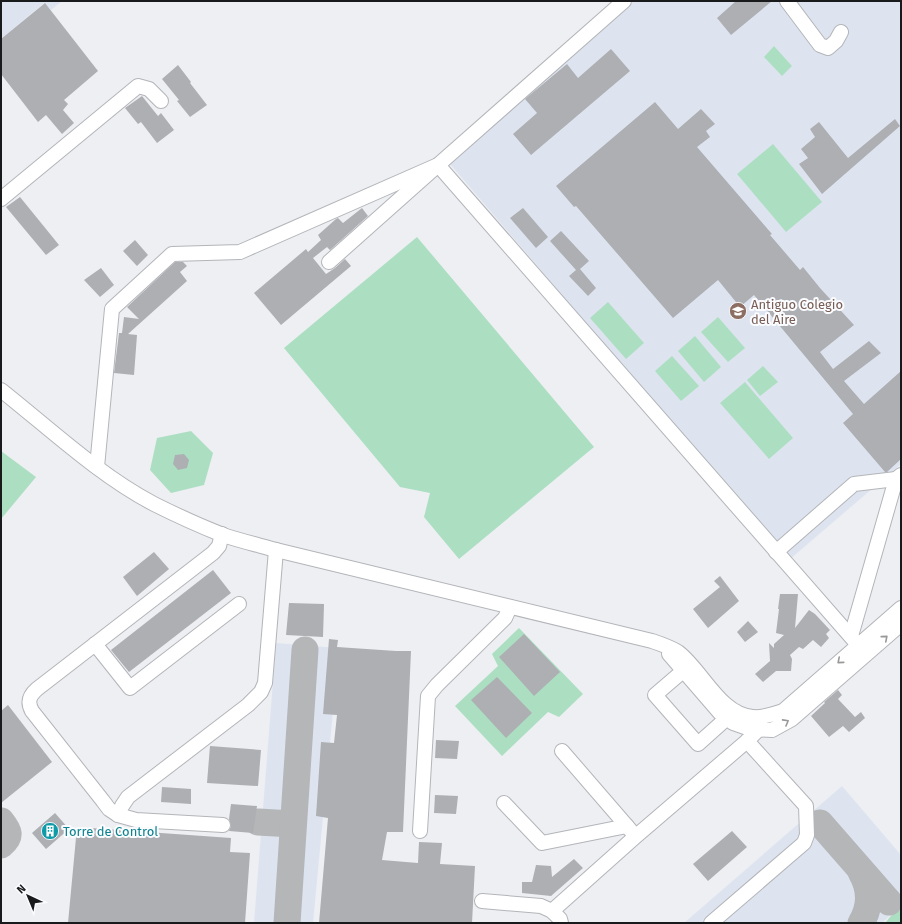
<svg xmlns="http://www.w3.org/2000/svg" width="902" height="924" font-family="'Fira Sans',sans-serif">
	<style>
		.built { fill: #dee4ef }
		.green { fill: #acdfc2 }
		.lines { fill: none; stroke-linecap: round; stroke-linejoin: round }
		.taxiway { stroke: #b4b6b8; stroke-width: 27 }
		.building { fill: #adafb3 }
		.minor-casing { stroke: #b3b5b9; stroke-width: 16 }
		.minor { stroke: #fff; stroke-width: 14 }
		.oneway { stroke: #989898 }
		.labels { text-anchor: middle; stroke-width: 4; stroke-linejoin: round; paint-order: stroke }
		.education-label { font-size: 13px; fill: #785e54; stroke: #fbfcff; text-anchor: start }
		.culture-label { font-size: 13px; fill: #0d838f; stroke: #fbfcff; text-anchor: start }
	</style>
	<rect width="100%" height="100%" fill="#edeff3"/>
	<g class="built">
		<polygon points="1,1 62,1 51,10 44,3 1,39"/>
		<polygon points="627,1 901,1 901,464 789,560 444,157"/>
		<polygon points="276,643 339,648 313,923 254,923"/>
		<polygon points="842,786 901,855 901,906 882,923 684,923"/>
	</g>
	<g class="green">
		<polygon points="774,46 792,66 782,76 764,57"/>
		<polygon points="773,144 822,202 786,232 737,174"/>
		<polygon points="417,237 594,447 459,559 424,517 430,493 400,487 284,348"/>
		<polygon points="608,302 644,343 626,359 590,318"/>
		<polygon points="718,317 745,348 728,362 701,332"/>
		<polygon points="695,336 721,367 704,382 678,351"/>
		<polygon points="672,356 699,386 681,401 655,371"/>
		<polygon points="763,366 778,382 760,396 747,380"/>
		<polygon points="745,382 793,438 769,459 720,403"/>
		<polygon points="191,431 213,453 204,485 171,493 150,470 157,438"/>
		<polygon points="1,451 36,477 1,519"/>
		<polygon points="519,628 583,694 559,717 548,712 502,756 455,706 498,666 492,654"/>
		<polygon points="901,907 901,923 885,923 890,917"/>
	</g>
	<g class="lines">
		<g class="taxiway">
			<path d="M1 821C9 831 12 836 1 845"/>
			<polyline points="258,822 293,824"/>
			<polyline points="820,823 889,902"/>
			<path d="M861 872C871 890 871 906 861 923"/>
			<polyline points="287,923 305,650"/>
		</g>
	</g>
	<g class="building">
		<polygon points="736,1 772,1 731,35 717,18"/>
		<polygon points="45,3 98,71 64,100 68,104 63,110 74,123 62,134 46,115 38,122 1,74 1,39"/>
		<polygon points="611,49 630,71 531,155 513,134 537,113 525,99 567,64 578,78"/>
		<polygon points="178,65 191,82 190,83 207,105 190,117 177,101 179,100 162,79"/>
		<polygon points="142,96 158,116 161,113 174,130 157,143 141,122 138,124 125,108"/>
		<polygon points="655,102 678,129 701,109 715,124 706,131 710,137 697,147 772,234 770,235 800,270 803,267 820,288 854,325 820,352 833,369 869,341 881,353 844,381 864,404 901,371 901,459 887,472 885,472 843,423 853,414 754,295 740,307 718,280 673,318 576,206 574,207 556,186"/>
		<polygon points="895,119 900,126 822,194 799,164 808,158 801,149 815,137 810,129 819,122 848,158"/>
		<polygon points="20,197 59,245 46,255 6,207"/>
		<polygon points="362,208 368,216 330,250 327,247 313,258 326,274 335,268 345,259 351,266 281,325 254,293 306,249 308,252 321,240 318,235 336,219 338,218 343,223"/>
		<polygon points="523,208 548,237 536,248 510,218"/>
		<polygon points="561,231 589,261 580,269 596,288 588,296 569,276 576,270 550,241"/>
		<polygon points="135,240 148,255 137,266 123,251"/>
		<polygon points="175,262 183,262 187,266 180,272 187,281 128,334 137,335 134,375 114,373 119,333 122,333 124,317 139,319 127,307"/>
		<polygon points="101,268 114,285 100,297 84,280"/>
		<polygon points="184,454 189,460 187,468 178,470 173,464 175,455"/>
		<polygon points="154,552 169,569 137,596 123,577"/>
		<polygon points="213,570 231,593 129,672 111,650"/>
		<polygon points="720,576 739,601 708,628 693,609 720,587 714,581"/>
		<polygon points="780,594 798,594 795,628 809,610 815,614 830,630 826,634 829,638 821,647 813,640 803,649 799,647 790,655 792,659 791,671 776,671 763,682 755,674 770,661 769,643 774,648 774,644 784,635 776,633 779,609 778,609"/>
		<polygon points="289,603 324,604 323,637 286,635"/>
		<polygon points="748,621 758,632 745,642 737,632"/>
		<polygon points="524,634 560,672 534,696 499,657"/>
		<polygon points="329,639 338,640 337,647 396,651 411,651 403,832 387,832 382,860 418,863 419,842 442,843 440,864 475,866 472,923 319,923 328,818 316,816 321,742 334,743 337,715 323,714"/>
		<polygon points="497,677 532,713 506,738 471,700"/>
		<polygon points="838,690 842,695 838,699 855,717 861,712 865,718 849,732 843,726 829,737 811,716 825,703 824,702"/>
		<polygon points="8,705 52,762 1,803 1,711"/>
		<polygon points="436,740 459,741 457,759 435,758"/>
		<polygon points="210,746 261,750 258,786 207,783"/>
		<polygon points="162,787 191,789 191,804 161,802"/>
		<polygon points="435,795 458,796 456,814 434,813"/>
		<polygon points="231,804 257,806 253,833 229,831 231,826 229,819"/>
		<polygon points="55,813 69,829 46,849 32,833"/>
		<polygon points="77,827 231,838 230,852 250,853 245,923 68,923"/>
		<polygon points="732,831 747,847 708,881 693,864"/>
		<polygon points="574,859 583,868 551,896 522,893 522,882 532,882 536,865 551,866 552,877"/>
	</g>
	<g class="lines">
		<defs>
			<g id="minor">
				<polyline points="787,1 820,45 828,48 836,41 841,32"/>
				<polyline points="1,199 138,86 149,89 161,101"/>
				<polyline points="329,262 438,165 866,654"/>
				<path d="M1 390C49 428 100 476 154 504 176 515 200 526 223 535 241 541 258 545 276 550L652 641C661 644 670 647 678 652 702 670 720 715 753 717 763 718 774 714 783 711L901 608"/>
				<polyline points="97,467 112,309 172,254 240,252 438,165 624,1"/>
				<polyline points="776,552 854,484 896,479"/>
				<polyline points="851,636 896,479 901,475"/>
				<polyline points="95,644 130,688 239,604"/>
				<polyline points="669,654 720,713 733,723 750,729 772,730 792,719 901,624"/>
				<polyline points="690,665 655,695 698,744 727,718 732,711"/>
				<polyline points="562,751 632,832"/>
				<polyline points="504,803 542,843 627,826"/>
				<path d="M118 815 109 809 103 801 32 711C27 702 29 696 37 689L213 553 219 546 222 534"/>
				<polyline points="223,825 136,820 118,815 122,806 128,797 248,705 261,692 265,683 276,550"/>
				<polyline points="420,831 428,696 437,685 505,618 510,607"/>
				<polyline points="482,901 541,906 552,911 560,919 561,923"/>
				<polyline points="552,911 635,837 747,741 759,729 760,724"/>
				<polyline points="711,923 804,843 807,835 806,806 747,741"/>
			</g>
		</defs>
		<use href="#minor" class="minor-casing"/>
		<use href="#minor" class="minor"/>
	</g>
	<defs><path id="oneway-chevron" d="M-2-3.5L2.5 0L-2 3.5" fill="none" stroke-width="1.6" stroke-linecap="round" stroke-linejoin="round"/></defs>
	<g class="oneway">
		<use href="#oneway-chevron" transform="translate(885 638) rotate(-41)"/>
		<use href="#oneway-chevron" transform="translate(840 661) rotate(139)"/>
		<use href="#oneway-chevron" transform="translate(786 722) rotate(-29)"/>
	</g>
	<defs>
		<symbol id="university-disc" viewBox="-11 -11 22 22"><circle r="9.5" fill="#8d6e63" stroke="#fbfcff"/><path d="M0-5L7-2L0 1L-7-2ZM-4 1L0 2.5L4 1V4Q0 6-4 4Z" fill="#fff"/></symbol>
		<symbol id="building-disc" viewBox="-11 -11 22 22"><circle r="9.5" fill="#0f9aa8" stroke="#fbfcff"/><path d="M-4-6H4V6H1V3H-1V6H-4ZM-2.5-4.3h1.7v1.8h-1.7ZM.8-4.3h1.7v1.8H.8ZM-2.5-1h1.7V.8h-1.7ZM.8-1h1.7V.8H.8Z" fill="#fff"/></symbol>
	</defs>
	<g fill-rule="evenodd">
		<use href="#university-disc" x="728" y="301" width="20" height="20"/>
		<use href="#building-disc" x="40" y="821" width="20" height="20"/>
	</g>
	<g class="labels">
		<g class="education-label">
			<text x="751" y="309">Antiguo Colegio<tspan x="751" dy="15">del Aire</tspan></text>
		</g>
		<g class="culture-label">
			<text x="63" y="836">Torre de Control</text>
		</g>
	</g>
	<rect width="902" height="924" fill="none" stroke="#191a1b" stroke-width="4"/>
	<g transform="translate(28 896) rotate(316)" stroke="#fbfcff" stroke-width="3" paint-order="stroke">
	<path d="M0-3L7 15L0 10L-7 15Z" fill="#191a1b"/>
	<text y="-6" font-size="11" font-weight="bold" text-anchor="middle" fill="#191a1b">N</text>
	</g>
</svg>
